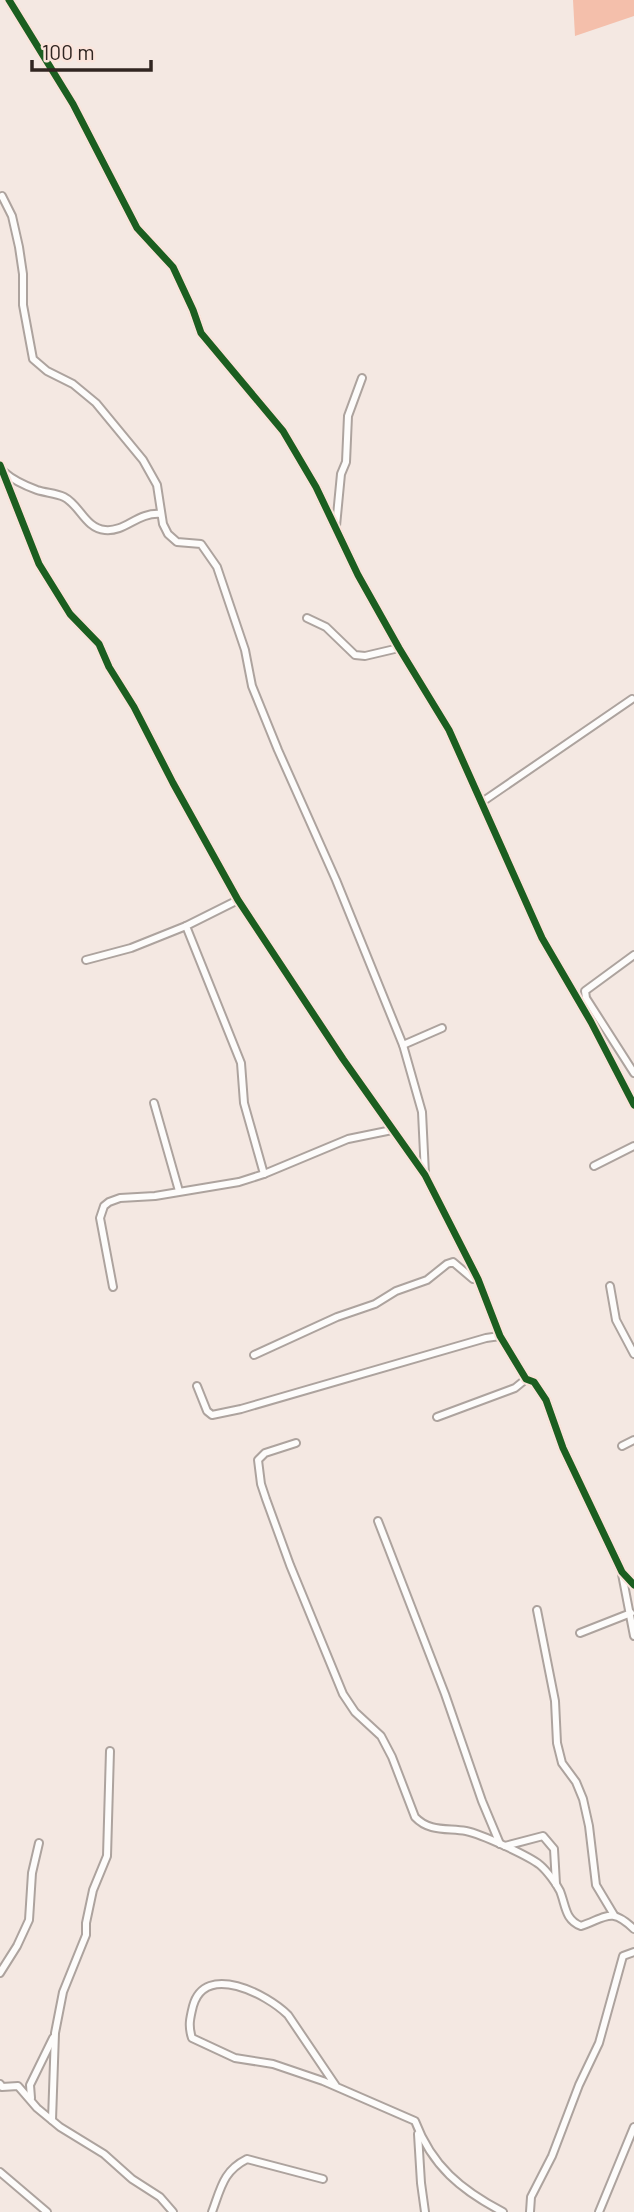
<svg xmlns="http://www.w3.org/2000/svg" width="634" height="2212" font-family="Barlow,sans-serif">
	<style>
		.forest { fill: #f4bfab }
		.lines { fill: none; stroke-linecap: round; stroke-linejoin: round }
		.minor-casing { stroke: #ada39e; stroke-width: 10 }
		.minor { stroke: #fdfcfb; stroke-width: 6 }
		.cycleway-casing { stroke: #fbe4db; stroke-width: 11 }
		.cycleway { stroke: #1b5e20; stroke-width: 7 }
	</style>
	<rect width="100%" height="100%" fill="#f4e8e2"/>
	<polygon class="forest" points="573,0 634,0 634,16 575,36"/>
	<g class="lines">
		<defs>
			<g id="minor">
				<polyline points="9,0 73,104 137,228 173,267 193,310 201,333 283,431 316,487 358,575 399,648 449,730 542,938 591,1022 634,1105"/>
				<polyline points="2,196 12,216 19,247 23,274 23,305 33,359 47,371 73,384 96,403 143,460 157,485 163,524 168,534 177,542 201,544 217,567 245,650 252,686 278,750 336,880 403,1045 422,1112 425,1174"/>
				<polyline points="0,465 39,564 70,614 99,644 109,667 134,707 173,783 238,900 343,1059 425,1175 478,1279 500,1336 526,1379 534,1382 546,1400 563,1448 622,1572 634,1585"/>
				<path d="M4 472C13 480 26 486 37 490 46 493 56 493 64 497 80 505 85 528 105 530 126 532 137 512 161 514"/>
				<polyline points="336,526 341,474 346,462 348,416 362,378"/>
				<polyline points="307,618 326,627 355,655 365,656 399,648"/>
				<polyline points="482,802 632,699"/>
				<polyline points="238,900 186,926 241,1063 244,1103 264,1174"/>
				<polyline points="634,955 585,991 586,998 634,1073"/>
				<polyline points="86,960 131,948 186,926"/>
				<polyline points="403,1045 442,1028"/>
				<polyline points="154,1103 179,1191"/>
				<polyline points="594,1166 634,1146"/>
				<polyline points="610,1286 616,1320 634,1354"/>
				<polyline points="113,1287 100,1218 104,1206 109,1202 120,1198 155,1196 239,1182 264,1174 348,1139 392,1130"/>
				<polyline points="254,1355 337,1317 375,1304 396,1291 427,1280 447,1264 453,1262 473,1279 478,1279"/>
				<polyline points="197,1386 207,1411 212,1415 241,1409 486,1338 500,1336"/>
				<polyline points="437,1417 515,1388 526,1379"/>
				<path d="M296 1443 265 1453 258 1460 261 1484 266 1499 290 1565 343 1694 355 1712 381 1736 392 1757 415 1817C429 1832 447 1828 466 1831 481 1834 529 1856 540 1865 547 1871 556 1883 560 1891 566 1906 565 1920 581 1926 607 1917 611 1907 634 1929"/>
				<polyline points="622,1446 634,1440"/>
				<polyline points="378,1521 445,1694 482,1801 500,1844"/>
				<polyline points="622,1574 634,1636"/>
				<polyline points="537,1610 555,1701 557,1743 562,1763 576,1782 583,1799 589,1826 596,1885 614,1915"/>
				<polyline points="580,1633 631,1613"/>
				<polyline points="505,1846 543,1836 554,1849 556,1884"/>
				<polyline points="0,1973 17,1946 29,1920 32,1873 39,1843"/>
				<polyline points="0,2084 2,2087 18,2086 37,2108 60,2127 104,2154 132,2179 160,2197 173,2212"/>
				<path d="M336 2086 288 2015C267 1994 205 1962 193 2006 190 2018 188 2026 192 2038L235 2058 273 2064 323 2081 415 2121C432 2166 461 2190 503 2212"/>
				<polyline points="31,2098 30,2085 53,2038"/>
				<polyline points="52,2120 55,2033 63,1992 86,1935 86,1923 93,1890 107,1856 110,1751"/>
				<polyline points="418,2134 421,2183 425,2212"/>
				<polyline points="0,2172 47,2212"/>
				<path d="M212 2212C221 2188 223 2171 247 2159L323 2179"/>
				<polyline points="530,2212 531,2197 552,2156 579,2085 599,2043 623,1956 634,1952"/>
				<polyline points="599,2212 634,2127"/>
			</g>
		</defs>
		<use href="#minor" class="minor-casing"/>
		<use href="#minor" class="minor"/>
		<defs>
			<g id="cycleway">
				<polyline points="9,0 73,104 137,228 173,267 193,310 201,333 283,431 316,487 358,575 399,648 449,730 542,938 591,1022 634,1105"/>
				<polyline points="0,465 39,564 70,614 99,644 109,667 134,707 173,783 238,900 343,1059 425,1175 478,1279 500,1336 526,1379 534,1382 546,1400 563,1448 622,1572 634,1585"/>
			</g>
		</defs>
		<use href="#cycleway" class="cycleway-casing"/>
		<use href="#cycleway" class="cycleway"/>
	</g>
	<path d="M32 60v10h119v-10" fill="none" stroke="#302521" stroke-width="3.5"/>
	<text x="42" y="60" font-size="21" fill="#302521" stroke="#fbe4db" stroke-width="5" paint-order="stroke">100 m</text>
</svg>
